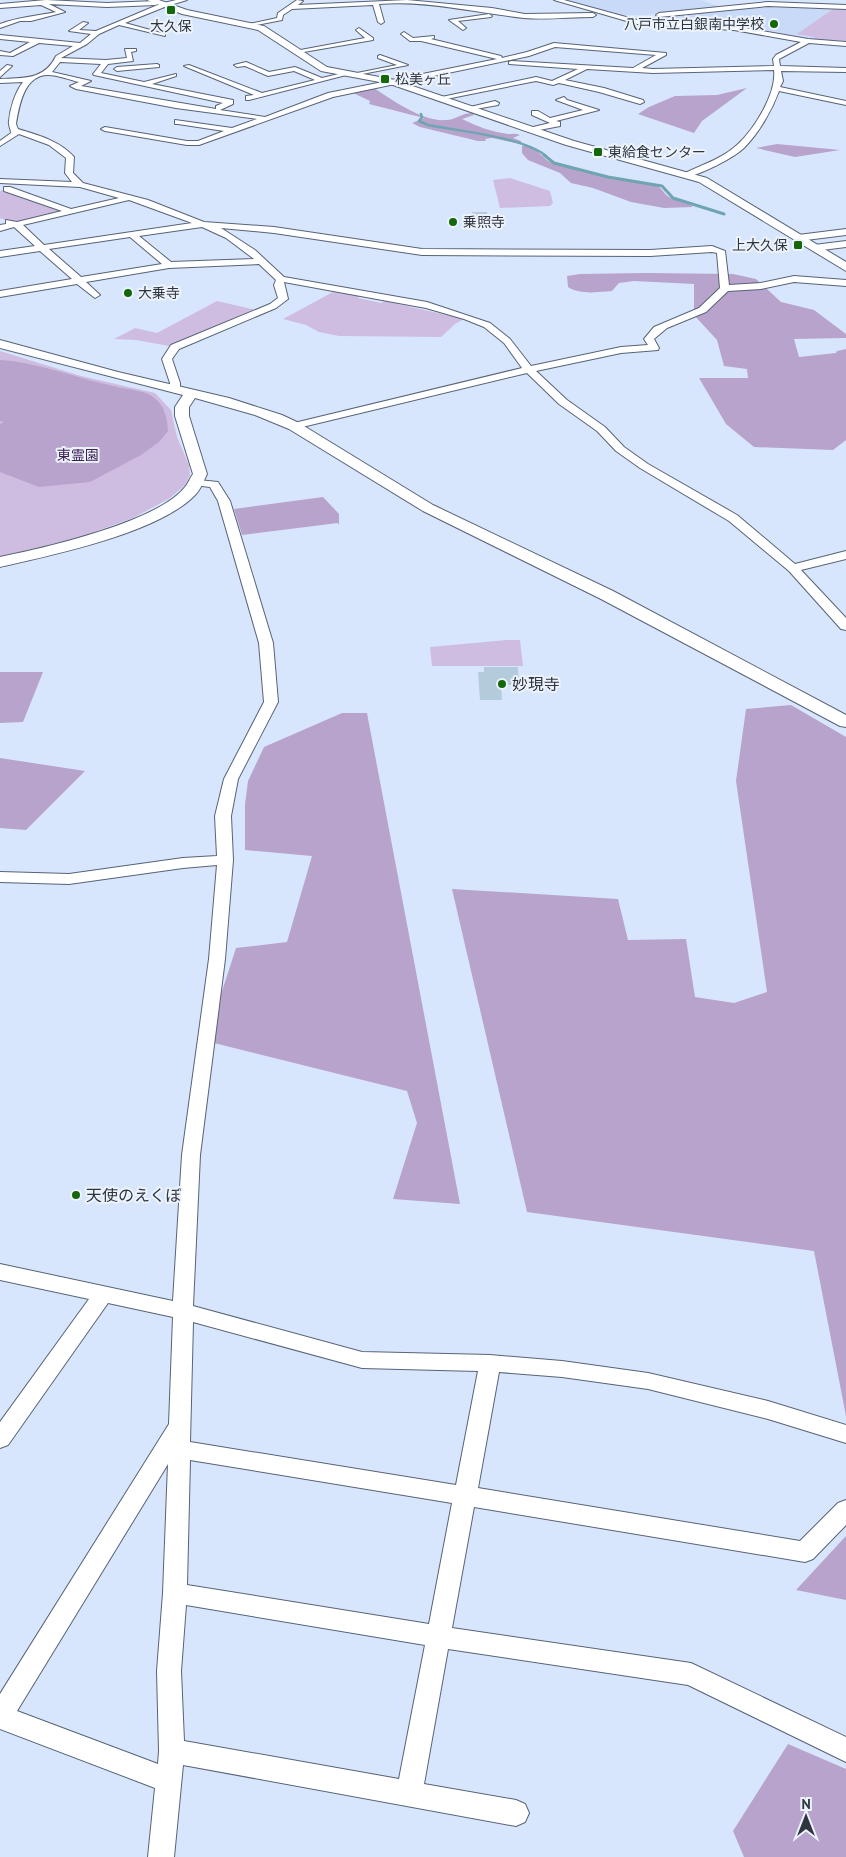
<svg xmlns="http://www.w3.org/2000/svg" width="846" height="1857" font-family="'PT Sans','Noto Sans JP',sans-serif">
	<style>
		.built { fill: #c9daf8 }
		.green { fill: #cfbce1 }
		.forest { fill: #b7a3cb }
		.lines { fill: none; stroke-linecap: round; stroke-linejoin: round }
		.stream-far1 { stroke: #6ea5b1; stroke-width: 2.5 }
		.stream { stroke: #6ea5b1; stroke-width: 3 }
		.building { fill: #b3cbdb }
		.minor-casing { stroke: #576376; stroke-width: 2 }
		.tertiary-casing { stroke: #576376; stroke-width: 2 }
		.minor { fill: #fff; fill-rule: evenodd }
		.tertiary { fill: #fff; fill-rule: evenodd }
		.poi-dot { fill: #14680a; stroke: #edf3fc; stroke-width: 2 }
		.labels { text-anchor: middle; stroke-width: 4; stroke-linejoin: round; paint-order: stroke }
		.far-poi-label { font-size: 14px; fill: #2f353d; stroke: #edf3fc; text-anchor: start }
		.far-park-label { font-size: 14px; fill: #3d2153; stroke: #edf3fc }
		.poi-label { font-size: 16px; fill: #2f353d; stroke: #edf3fc; text-anchor: start }
	</style>
	<rect width="100%" height="100%" fill="#d8e6fd"/>
	<g class="built">
		<polygon points="563,0 701,0 721,7 645,15 614,15"/>
		<polygon points="773,5 846,8 846,43 813,40 734,26 653,23 632,19"/>
	</g>
	<g class="green">
		<polygon points="833,9 846,9 846,41 813,39 815,37 797,34"/>
		<polygon points="510,178 550,191 553,203 550,206 500,208 493,180"/>
		<polygon points="7,189 72,212 16,224 0,218 0,191"/>
		<polygon points="333,292 360,296 358,298 381,303 385,301 464,319 455,324 441,337 339,336 319,332 306,325 283,319"/>
		<polygon points="217,301 256,310 195,337 169,346 136,340 114,339 135,328 157,333"/>
		<polygon points="0,351 81,376 155,393 171,410 177,437 189,465 190,475 185,485 170,498 133,518 80,537 0,557"/>
		<polygon points="507,640 520,640 523,666 432,666 430,647"/>
	</g>
	<g class="forest">
		<path d="M374 88C392 100 423 122 446 120 455 120 462 113 472 113L474 115 462 119C476 126 492 132 508 134 513 134 515 133 520 135L513 138 521 141V144L492 138 485 139 486 141H478L420 127 412 123 424 118 369 104 370 101 351 92Z"/>
		<polygon points="747,88 702,121 694,133 638,114 649,107 675,96 717,95"/>
		<polygon points="777,144 840,150 795,157 756,148"/>
		<path d="M522 146C537 144 542 161 555 164 588 174 623 178 657 186 663 189 664 194 669 197 677 202 686 200 693 207L664 208 631 202 593 188 571 183 560 173 528 160 522 153Z"/>
		<path d="M645 273 733 274 756 279 781 302 814 310 846 334V338L794 339 799 357 836 353 837 351 846 349V440L833 450 754 447 726 424 699 378H748L747 369 724 366 717 340 694 315V284L634 281 619 283 612 291C597 292 581 295 568 287L567 276 580 274Z"/>
		<path d="M0 360C37 362 73 377 109 385 119 388 142 390 150 395 164 403 167 416 168 431L159 442 141 455 90 482 39 487 0 472V424L4 422 0 421Z"/>
		<polygon points="323,497 339,514 339,525 338,523 242,535 234,509"/>
		<polygon points="0,672 43,672 23,722 0,723"/>
		<polygon points="791,705 846,737 846,1416 814,1251 527,1212 452,889 618,899 628,940 686,939 695,997 734,1003 767,992 736,781 746,709"/>
		<polygon points="342,713 367,713 460,1204 393,1199 417,1123 407,1091 206,1041 236,948 287,942 312,856 245,850 245,805 248,781 264,747"/>
		<polygon points="0,758 85,771 26,830 0,828"/>
		<polygon points="846,1536 846,1600 796,1590"/>
		<polygon points="788,1744 846,1769 846,1857 744,1857 733,1831"/>
	</g>
	<g class="lines">
		<path class="stream-far1" d="M421 114 422 117 419 121 428 125C458 131 524 137 546 156"/>
		<polyline class="stream" points="544,155 554,163 608,177 662,186 673,198 724,214"/>
	</g>
	<g class="building">
		<polygon points="472,212 487,212 489,229 473,229"/>
		<polygon points="484,667 518,667 519,685 501,685 502,700 480,700 478,672 484,672"/>
	</g>
	<g class="lines">
		<defs>
			<g id="minor">
				<path d="M46 0 107 3 156 1 159 3 156 5 107 7 49 4 65 12 31 21H20L0 28V24C18 17 37 16 56 12L41 5 0 8V4Z"/>
				<path d="M176 0H187L167 6 125 23 165 34V36L119 25 99 34 87 44 61 58 106 60 127 58 125 49H136V51L131 52 133 61 108 64 101 73 144 82 176 74V76L152 84 233 100V104L220 110 265 117 328 93 497 59 421 41H410L401 34 404 32 413 38 434 36V38L431 39 501 56 502 58 527 52 554 43 666 53V55L642 68 653 69 774 66 773 59 776 55 801 42 734 30 637 24 554 0H564L637 20 734 26 808 39 846 42V46L809 43 779 59 780 66 846 68V72L781 71 783 81 780 87 846 101V105L779 91C772 110 759 133 744 148 732 159 703 173 688 177H685V173C702 165 723 158 737 145 754 130 777 93 774 70L653 73 587 69 565 80 604 88 643 100 644 102 640 104 599 92 559 83 553 85 536 81 441 100 437 98 536 77 552 81 578 69 509 64V62L511 61 633 68 656 55 555 47 529 56 333 97 199 145H187L105 131 101 129 105 127 187 141H198L224 131 178 124H175V120L232 128 257 119 176 108 76 89 70 86 79 82C70 80 58 75 48 75 24 75 19 106 16 124L18 129C38 135 60 141 74 157L73 173 83 183 148 200 204 222 274 227 422 249 650 250 712 246 725 251 729 285 761 283 794 276 846 280V286L794 282 761 289 728 291 706 312 667 328 654 339 659 348 658 350 621 353 536 371 567 400 605 427 624 447 648 464 737 515 795 564 846 551V559L801 570 846 618V630L841 629 789 571 729 521 640 468 616 451 597 431 559 404 527 373 294 429 289 426 294 423 522 368 504 343 484 327 464 319 426 308 284 282 288 299 276 308 179 349 172 359 180 383V390L175 393 170 390V383L162 359 171 345 270 304 278 298 274 285 276 280 259 264 169 268 86 282 100 295 95 298 77 284 0 297V291L72 279 40 251 0 257V251L35 246 14 227 0 231V225L6 224V220L17 222 62 211 4 191V187H10L71 209 119 198 80 187 0 183V179L72 182 65 173 66 158 49 145 19 134 0 146V141L11 133C11 129 8 125 9 121 10 109 15 92 23 82L0 83V79C23 78 45 80 56 56L73 46 39 43 13 56 0 55V51L10 53 30 42 0 39V35L80 43 91 34 69 31 83 22 88 23 79 30 96 31 160 4ZM60 62 101 64 93 74 94 75 223 103 216 106V109L81 86 91 81 52 72ZM129 200 192 223 44 245 23 225ZM202 227 226 238 254 259 171 262 139 236ZM221 228 274 233 422 255 650 256 712 252 717 253 720 288 699 308 654 327 644 339 648 345 621 347 531 366 510 339 490 323 427 302 284 277 255 250ZM130 237 162 264 81 277 49 249Z"/>
				<path d="M297 0 303 1 298 5 407 0 492 8 525 14 593 13 596 15 593 17C571 17 546 20 524 18 477 13 427 0 379 4L384 22 381 24 378 22 373 5 292 9 283 15 282 20 252 26 249 24 277 18 278 13Z"/>
				<polygon points="768,2 846,5 846,9 768,6 659,17 656,15 659,13"/>
				<polygon points="489,14 492,16 491,17 458,21 466,28 463,30 449,20"/>
				<polygon points="359,28 373,38 373,40 298,53 295,51 365,38 356,30"/>
				<polygon points="380,55 408,65 352,76 352,74 397,65 378,58 378,56"/>
				<polygon points="246,62 269,72 295,67 322,78 347,72 350,74 249,100 246,100 246,96 254,95 184,66 189,65 262,93 315,80 294,71 268,76 245,66 237,67 234,65"/>
				<polygon points="157,64 159,65 159,67 117,71 114,69 117,67"/>
				<polygon points="7,65 12,66 0,77 0,71"/>
				<polygon points="564,97 567,100 599,110 556,121 560,122 560,126 529,132 529,128 550,123 532,115 532,111 538,111 550,118 583,110 556,100"/>
				<polygon points="495,101 499,103 498,105 470,110 466,108"/>
				<polygon points="846,229 846,235 798,241 794,238 798,235"/>
				<polygon points="846,241 846,247 814,251 810,248 814,245"/>
				<path d="M198 480 218 482 230 501 273 643 278 702 238 779 231 816 233 860 225 959 200 1155 193 1306 362 1352 490 1355 562 1361 648 1373 768 1401 846 1425V1443L768 1419 648 1389 562 1377 499 1372 478 1488 800 1541 838 1503 846 1500V1525L813 1559 805 1562 474 1507 452 1628 691 1663 846 1737V1762L688 1685 448 1649 424 1784 516 1800 525 1804 529 1813 525 1822 516 1826 183 1765 174 1857H148L155 1788 0 1729V1694L169 1424 173 1317 108 1303 8 1445 0 1448V1422L89 1299 0 1280V1264L173 1301 182 1155 209 959 217 865 183 868 69 884 0 882V872L69 874 183 858 217 856 215 816 224 779 264 702 259 643 218 501 210 487 194 485 192 483ZM193 1322 362 1368 478 1371 456 1485 190 1442ZM190 1460 452 1503 429 1624 187 1585ZM168 1464 163 1593 157 1671 159 1751 158 1764 17 1711ZM186 1605 425 1645 399 1779 184 1741 181 1671Z"/>
			</g>
			<g id="tertiary">
				<polygon points="147,0 159,0 187,10 264,26 327,67 395,80 574,141 707,178 846,262 846,271 699,182 566,145 390,84 321,71 258,30 182,14"/>
				<path d="M0 340 118 372 229 398 282 415 299 423 433 505 613 591 846 715V727L840 726 601 599 423 511 289 429 255 415 195 398 189 407V416L207 474C204 480 201 489 196 494 160 533 52 555 0 567V557C44 548 158 522 185 487 188 484 190 478 193 474L175 416V407L183 395 0 348Z"/>
			</g>
		</defs>
		<use href="#minor" class="minor-casing"/>
		<use href="#tertiary" class="tertiary-casing"/>
		<use href="#minor" class="minor"/>
		<use href="#tertiary" class="tertiary"/>
	</g>
	<g class="poi-dot">
		<rect x="166" y="5" width="10" height="10" rx="2.5"/>
		<circle cx="774" cy="24" r="5"/>
		<rect x="380" y="74" width="10" height="10" rx="2.5"/>
		<rect x="593" y="147" width="10" height="10" rx="2.5"/>
		<circle cx="453" cy="222" r="5"/>
		<rect x="793" y="240" width="10" height="10" rx="2.5"/>
		<circle cx="128" cy="293" r="5"/>
		<circle cx="502" cy="684" r="5"/>
		<circle cx="76" cy="1195" r="5"/>
	</g>
	<g class="labels">
		<g class="far-poi-label">
			<text x="764" y="29" text-anchor="end">八戸市立白銀南中学校</text>
			<text x="171" y="31" text-anchor="middle">大久保</text>
			<text x="395" y="84">松美ヶ丘</text>
			<text x="608" y="157">東給食センター</text>
			<text x="463" y="227">乗照寺</text>
			<text x="788" y="250" text-anchor="end">上大久保</text>
			<text x="138" y="298">大乗寺</text>
		</g>
		<g class="far-park-label">
			<text x="78" y="460">東霊園</text>
		</g>
		<g class="poi-label">
			<text x="512" y="690">妙現寺</text>
			<text x="86" y="1201">天使のえくぼ</text>
		</g>
	</g>
	<g transform="translate(806 1817)" stroke="#edf3fc" stroke-width="4" paint-order="stroke">
	<path d="M0-4L9 19L0 12L-9 19Z" fill="#2f353d"/>
	<text y="-8" font-size="14" font-weight="bold" text-anchor="middle" fill="#2f353d">N</text>
	</g>
</svg>
